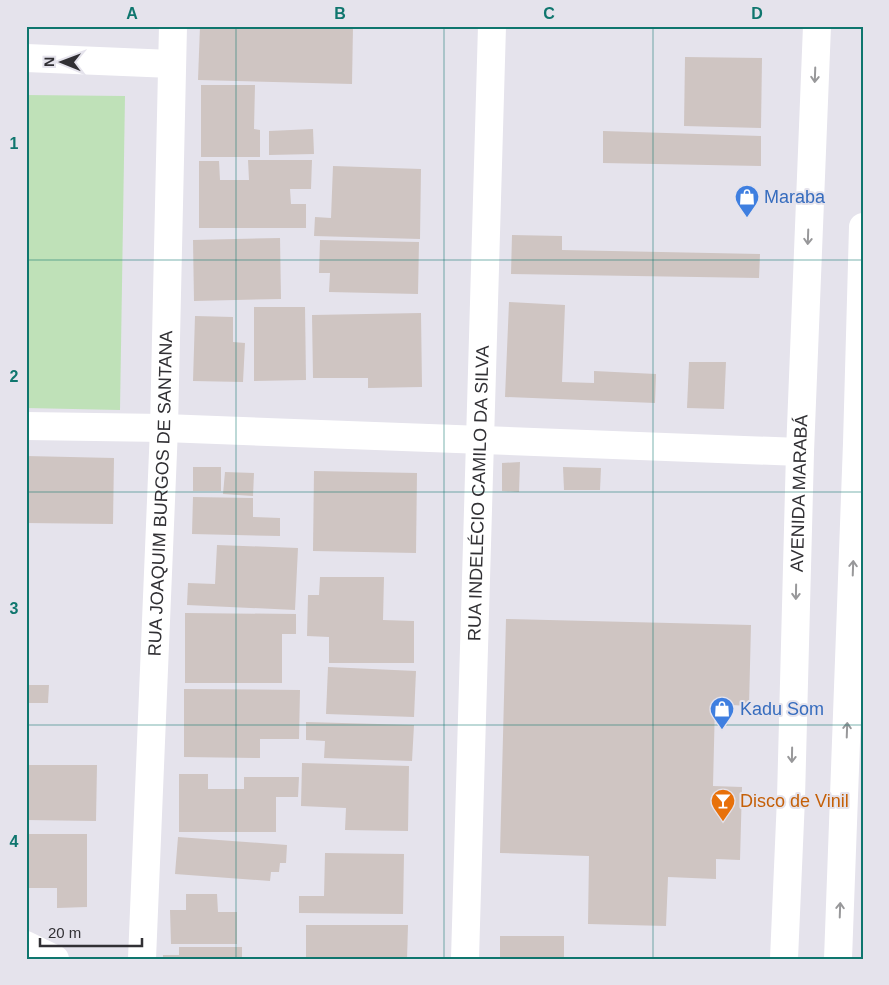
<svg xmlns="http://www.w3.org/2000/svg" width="889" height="985" font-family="Arial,sans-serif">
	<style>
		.green { fill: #bfe1b8 }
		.building { fill: #cfc5c2 }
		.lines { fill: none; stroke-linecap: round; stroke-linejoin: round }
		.minor { stroke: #fff; stroke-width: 28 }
		.primary { stroke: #fff; stroke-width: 28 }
		.oneway { stroke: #98989a }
		.grid { fill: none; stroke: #0f766e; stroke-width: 1; stroke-opacity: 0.55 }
		.labels { text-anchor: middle; stroke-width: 4; stroke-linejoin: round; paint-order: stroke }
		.shop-label { font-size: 18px; fill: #366cbe; stroke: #e5e3ec; text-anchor: start }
		.street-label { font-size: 18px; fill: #313034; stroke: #e5e3ec }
		.food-label { font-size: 18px; fill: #c56008; stroke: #e5e3ec; text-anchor: start }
		.neatline { fill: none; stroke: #0f766e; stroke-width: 2 }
		.grid-label { font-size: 16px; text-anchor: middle; font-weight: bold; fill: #0f766e }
	</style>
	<rect width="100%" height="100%" fill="#e5e3ec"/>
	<polygon class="green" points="26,95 125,96 120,410 26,408"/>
	<g class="building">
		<polygon points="42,26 122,26 122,29 42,28"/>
		<polygon points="200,26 353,26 352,84 198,80"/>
		<polygon points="685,57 762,58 761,128 684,126"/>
		<polygon points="201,85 255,85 254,129 260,130 260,157 201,157"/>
		<polygon points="313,129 314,154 269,155 269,131"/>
		<polygon points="603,131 761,136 761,166 603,163"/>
		<polygon points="248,160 312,160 311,189 290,189 291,204 306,204 306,228 199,228 199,161 219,161 220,180 249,180"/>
		<polygon points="333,166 421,169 420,239 314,236 315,217 331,218"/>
		<polygon points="512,235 562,236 562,250 760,254 759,278 511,274"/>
		<polygon points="280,238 281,299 194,301 193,240"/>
		<polygon points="320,240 419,242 418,294 329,292 330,273 319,273"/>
		<polygon points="509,302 565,305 562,382 594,383 594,371 656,374 655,403 505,397"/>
		<polygon points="254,307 305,307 306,380 254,381"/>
		<polygon points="421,313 422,387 368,388 368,378 313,378 312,315"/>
		<polygon points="195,316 233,317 233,342 245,343 243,382 193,381"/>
		<polygon points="689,362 726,362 724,409 687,408"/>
		<polygon points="26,456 114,458 113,524 26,523"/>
		<polygon points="520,462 519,492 502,491 502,463"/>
		<rect x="193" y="467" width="28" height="24"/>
		<polygon points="563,467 601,468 600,490 564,490"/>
		<polygon points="314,471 417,473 416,553 313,551"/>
		<polygon points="225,472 254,473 253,496 223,494"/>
		<polygon points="193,497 253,498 253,517 280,518 280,536 192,534"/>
		<polygon points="217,545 298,548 295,610 187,605 188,583 215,584"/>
		<polygon points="320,577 384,577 383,620 414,621 414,663 329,663 329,637 307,636 308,595 319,595"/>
		<polygon points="185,613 296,614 296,634 282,634 282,683 185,683"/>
		<polygon points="506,619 751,625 749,706 715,704 713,786 742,787 740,860 716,859 716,879 668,877 666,926 588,924 589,856 500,853"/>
		<polygon points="328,667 416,671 414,717 326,714"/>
		<polygon points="26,685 49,685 48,703 26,703"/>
		<polygon points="184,689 300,690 299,739 260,739 260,758 184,757"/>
		<polygon points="306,722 414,725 412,761 324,758 325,741 306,740"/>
		<polygon points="302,763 409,766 408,831 345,830 346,808 301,806"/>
		<polygon points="26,765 97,765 96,821 26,820"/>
		<polygon points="179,774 208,774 208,789 244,789 244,777 299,777 298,797 276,797 276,832 179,832"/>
		<polygon points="26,834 87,834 87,907 57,908 57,888 26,888"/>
		<polygon points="178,837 287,845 286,863 280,863 279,872 271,872 270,881 175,874"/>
		<polygon points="325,853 404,854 403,914 299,913 299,896 324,896"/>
		<polygon points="186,894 217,894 218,912 237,912 237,944 171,944 170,910 186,910"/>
		<polygon points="306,925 408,925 407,959 306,959"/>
		<rect x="500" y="936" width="64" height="23"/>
		<polygon points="179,947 242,947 242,959 163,959 163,955 179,955"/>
	</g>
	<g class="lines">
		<g class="minor">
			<polyline points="26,58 172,64"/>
			<polyline points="26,426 164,428 800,452"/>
			<polyline points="26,945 55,959"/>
			<path id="s1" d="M142 959 164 428 173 26"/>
			<path id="s2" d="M465 959 492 26"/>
		</g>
		<g class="primary">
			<path id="s3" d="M784 959 791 798 800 452 817 26"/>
			<polyline points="838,959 857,443 863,227"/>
		</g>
	</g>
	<defs><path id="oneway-shaft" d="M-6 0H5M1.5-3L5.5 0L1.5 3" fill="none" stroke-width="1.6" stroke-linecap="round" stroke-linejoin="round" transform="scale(1.25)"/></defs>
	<g class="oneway">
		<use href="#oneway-shaft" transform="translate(815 75) rotate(92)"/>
		<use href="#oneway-shaft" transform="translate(808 237) rotate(92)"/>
		<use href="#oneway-shaft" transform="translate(853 568) rotate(-88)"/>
		<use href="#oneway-shaft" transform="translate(796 592) rotate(91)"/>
		<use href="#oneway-shaft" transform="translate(847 730) rotate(-88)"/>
		<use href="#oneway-shaft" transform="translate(792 755) rotate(91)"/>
		<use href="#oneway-shaft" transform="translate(840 910) rotate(-88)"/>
	</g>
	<path class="grid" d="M236 26V959M444 26V959M653 26V959M26 260H863M26 492H863M26 725H863"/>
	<defs>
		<symbol id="shop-pin" viewBox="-11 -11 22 30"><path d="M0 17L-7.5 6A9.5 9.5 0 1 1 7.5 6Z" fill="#3f7fe0" stroke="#e5e3ec"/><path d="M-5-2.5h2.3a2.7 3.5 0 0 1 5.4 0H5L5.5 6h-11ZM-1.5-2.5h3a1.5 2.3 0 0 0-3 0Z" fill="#fff"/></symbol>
		<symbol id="bar-pin" viewBox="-11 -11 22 30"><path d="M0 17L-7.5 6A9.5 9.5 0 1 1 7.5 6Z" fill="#e8710a" stroke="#e5e3ec"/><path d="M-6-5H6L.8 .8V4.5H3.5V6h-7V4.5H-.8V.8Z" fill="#fff"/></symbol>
	</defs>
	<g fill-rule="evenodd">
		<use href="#shop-pin" x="733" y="183" width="28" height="38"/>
		<use href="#shop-pin" x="708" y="695" width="28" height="38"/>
		<use href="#bar-pin" x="709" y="787" width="28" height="38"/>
	</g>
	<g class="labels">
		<g class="shop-label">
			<text x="764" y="203">Maraba</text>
			<text x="740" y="715">Kadu Som</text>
		</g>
		<g class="street-label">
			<text dy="6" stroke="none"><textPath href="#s3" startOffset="466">AVENIDA MARABÁ</textPath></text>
			<text dy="6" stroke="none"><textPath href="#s1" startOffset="466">RUA JOAQUIM BURGOS DE SANTANA</textPath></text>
			<text dy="6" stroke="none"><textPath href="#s2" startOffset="466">RUA INDELÉCIO CAMILO DA SILVA</textPath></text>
		</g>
		<g class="food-label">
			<text x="740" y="807">Disco de Vinil</text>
		</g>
	</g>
	<rect width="889" height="985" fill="none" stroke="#e5e3ec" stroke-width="55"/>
	<g transform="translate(62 62) rotate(271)" stroke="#e5e3ec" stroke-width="4" paint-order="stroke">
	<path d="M0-4L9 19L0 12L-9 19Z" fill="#313034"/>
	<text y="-8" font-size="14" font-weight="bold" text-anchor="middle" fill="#313034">N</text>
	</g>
	<path d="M40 938v8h102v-8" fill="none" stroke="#313034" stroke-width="2.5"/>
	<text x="48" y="938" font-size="15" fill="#313034" stroke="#e5e3ec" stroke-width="4" paint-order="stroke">20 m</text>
	<rect x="28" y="28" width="834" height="930" class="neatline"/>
	<g class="grid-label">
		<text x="132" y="19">A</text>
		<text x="340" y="19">B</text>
		<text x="549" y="19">C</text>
		<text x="757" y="19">D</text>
		<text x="14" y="149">1</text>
		<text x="14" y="382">2</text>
		<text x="14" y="614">3</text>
		<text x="14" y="847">4</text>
	</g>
</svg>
